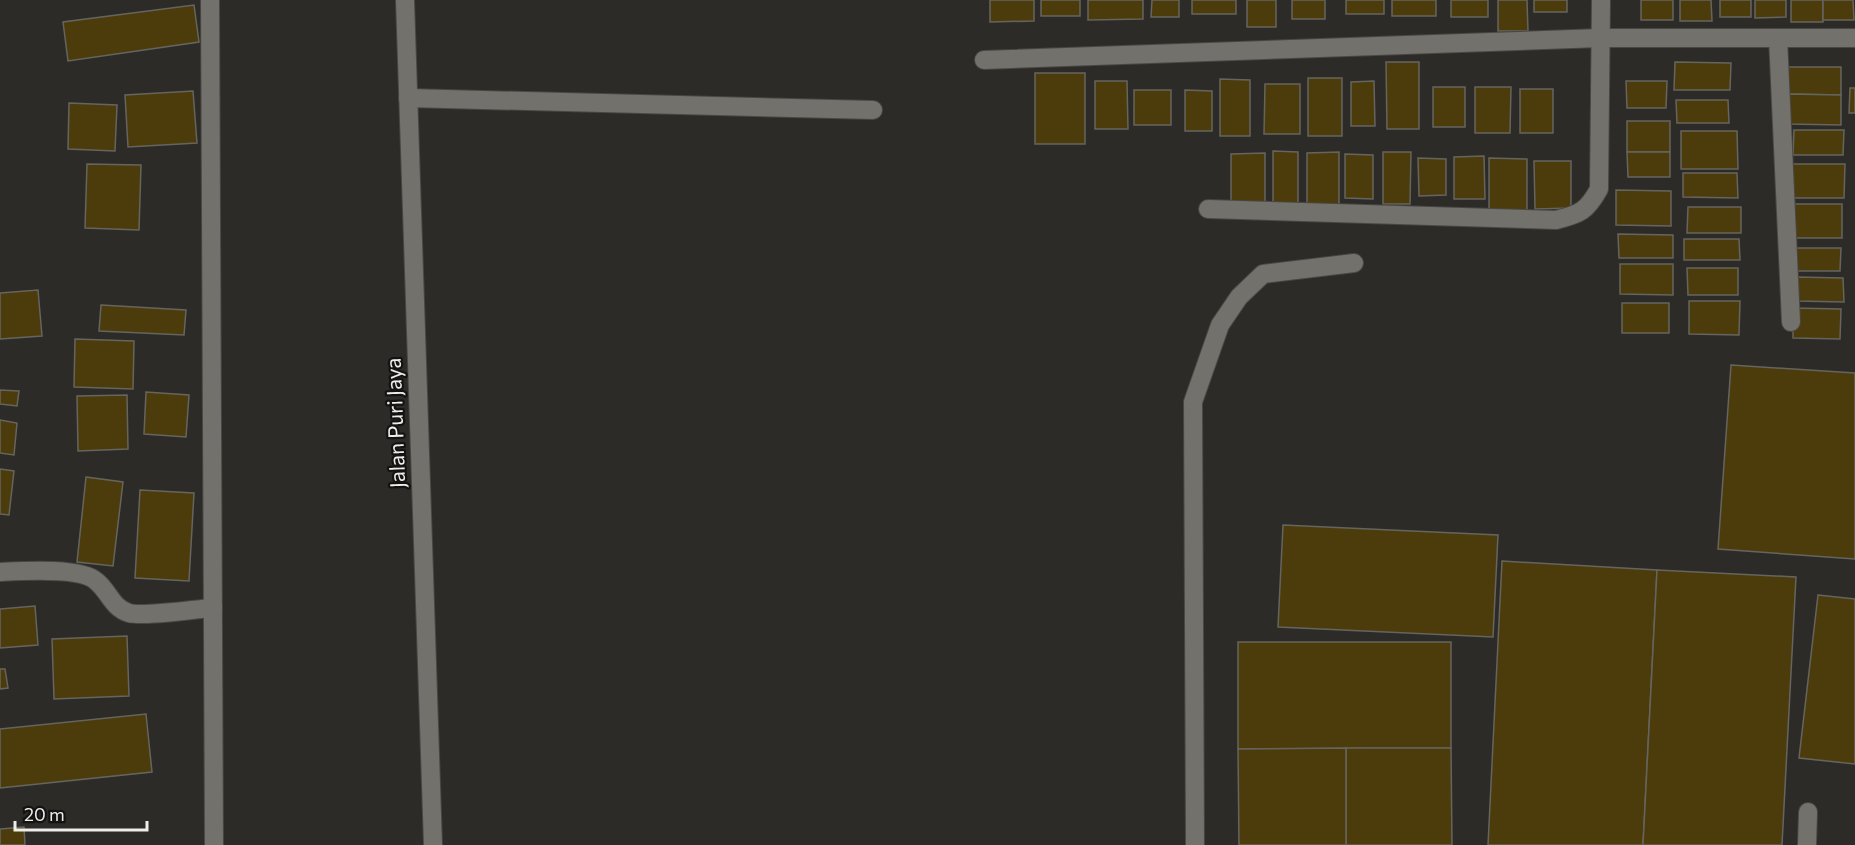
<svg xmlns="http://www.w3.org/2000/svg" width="1855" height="845" font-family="Commissioner,sans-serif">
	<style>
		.building { fill: #4c3c0b; stroke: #66645f; stroke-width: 1.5 }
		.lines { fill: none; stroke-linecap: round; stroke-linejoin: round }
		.minor-casing { stroke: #494745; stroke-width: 20 }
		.minor { stroke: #73716c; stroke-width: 18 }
		.labels { text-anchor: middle; stroke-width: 4.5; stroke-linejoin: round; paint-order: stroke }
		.street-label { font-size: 21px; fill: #efedeb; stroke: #141312 }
	</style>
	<rect width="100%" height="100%" fill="#2c2b27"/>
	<g class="building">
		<polygon points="990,0 1034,0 1034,21 990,22"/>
		<rect x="1041" y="0" width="39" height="16"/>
		<polygon points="1088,0 1143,0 1143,19 1088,20"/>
		<polygon points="1152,0 1179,0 1179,17 1151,17"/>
		<rect x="1192" y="0" width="44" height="14"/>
		<rect x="1247" y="0" width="29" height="27"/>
		<rect x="1292" y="0" width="33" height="19"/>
		<rect x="1346" y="0" width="38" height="14"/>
		<rect x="1392" y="0" width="44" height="16"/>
		<rect x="1451" y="0" width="37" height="17"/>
		<polygon points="1498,0 1527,0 1528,31 1498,31"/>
		<rect x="1534" y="0" width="33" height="12"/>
		<rect x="1641" y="0" width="32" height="20"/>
		<polygon points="1680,0 1711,0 1712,21 1680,21"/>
		<rect x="1720" y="0" width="31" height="17"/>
		<polygon points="1755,0 1786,0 1786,17 1755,18"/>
		<rect x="1791" y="0" width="32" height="22"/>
		<polygon points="1823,0 1853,0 1854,20 1823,20"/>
		<polygon points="194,5 199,42 68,61 63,22"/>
		<polygon points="1386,62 1419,62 1419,129 1387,129"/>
		<polygon points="1675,62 1731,63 1730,90 1674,90"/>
		<polygon points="1788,67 1841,67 1841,95 1787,94"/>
		<rect x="1035" y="73" width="50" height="71"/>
		<rect x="1308" y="78" width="34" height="58"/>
		<polygon points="1220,79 1250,80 1250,136 1220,136"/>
		<polygon points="1095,81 1127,81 1128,129 1095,129"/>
		<polygon points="1374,81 1375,126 1351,126 1351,82"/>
		<polygon points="1626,81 1667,81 1666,108 1627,108"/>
		<polygon points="1265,84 1300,84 1300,134 1264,134"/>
		<rect x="1433" y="87" width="32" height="40"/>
		<polygon points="1475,87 1511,87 1510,133 1475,133"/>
		<polygon points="1850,88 1855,88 1855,113 1849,113"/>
		<rect x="1520" y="89" width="33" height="44"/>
		<rect x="1134" y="90" width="37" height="35"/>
		<polygon points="1185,90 1212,91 1212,131 1185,131"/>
		<polygon points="193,91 197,143 128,147 125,95"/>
		<polygon points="1788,94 1841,95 1841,125 1788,124"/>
		<polygon points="1676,100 1728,100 1729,123 1677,123"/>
		<polygon points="69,103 117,105 115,151 68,149"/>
		<rect x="1627" y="121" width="43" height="31"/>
		<polygon points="1794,130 1844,130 1843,155 1793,155"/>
		<polygon points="1681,131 1737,131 1738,169 1681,169"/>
		<polygon points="1273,151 1298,152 1298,207 1273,207"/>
		<polygon points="1339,152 1339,204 1307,204 1307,153"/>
		<polygon points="1383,152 1411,152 1410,204 1383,204"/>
		<polygon points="1627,152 1670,152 1670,177 1628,177"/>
		<polygon points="1265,153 1265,206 1231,206 1231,154"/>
		<polygon points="1345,154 1373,155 1373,199 1345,198"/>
		<polygon points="1484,156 1485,199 1454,199 1454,157"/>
		<polygon points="1418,158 1446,159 1446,195 1419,196"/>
		<polygon points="1489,158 1527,159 1527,210 1489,210"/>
		<polygon points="1534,161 1571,161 1571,208 1535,209"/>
		<polygon points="87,164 141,165 139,230 85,228"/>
		<polygon points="1790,164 1845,164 1844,198 1790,198"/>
		<polygon points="1683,173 1737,173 1738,198 1683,197"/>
		<polygon points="1616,190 1671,191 1671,226 1616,225"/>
		<rect x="1794" y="204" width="48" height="34"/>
		<polygon points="1688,207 1741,207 1741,233 1687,233"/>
		<polygon points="1618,234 1673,235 1673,258 1619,258"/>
		<polygon points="1684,239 1739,239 1740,260 1684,260"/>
		<polygon points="1794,248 1841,248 1840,271 1794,271"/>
		<polygon points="1620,264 1673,264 1673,295 1620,294"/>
		<polygon points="1687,268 1738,268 1738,295 1688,295"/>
		<polygon points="1797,277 1843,278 1844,302 1797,301"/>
		<polygon points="38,290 42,336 0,339 0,293"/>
		<polygon points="1689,301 1740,301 1739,335 1689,334"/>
		<rect x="1622" y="303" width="47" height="30"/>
		<polygon points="101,305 186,310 184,335 99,331"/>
		<polygon points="1793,308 1841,309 1840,339 1793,338"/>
		<polygon points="75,339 134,341 133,389 74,387"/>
		<polygon points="1731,365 1855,373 1855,559 1718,549"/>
		<polygon points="0,390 19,391 17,406 0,404"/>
		<polygon points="146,392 189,395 186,437 144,434"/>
		<polygon points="127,395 128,449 78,451 77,396"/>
		<polygon points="0,420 17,423 14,455 0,453"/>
		<polygon points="0,469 14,471 9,515 0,514"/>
		<polygon points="86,477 123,482 113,566 77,562"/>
		<polygon points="140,490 194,493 189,581 135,578"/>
		<polygon points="1283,525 1498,535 1493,637 1278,627"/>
		<polygon points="1502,561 1657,570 1643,845 1488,845"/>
		<polygon points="1657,570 1796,577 1782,845 1643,845"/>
		<polygon points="1818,595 1855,599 1855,764 1799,758"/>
		<polygon points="35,606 38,645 0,648 0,609"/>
		<polygon points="127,636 129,696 54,699 52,639"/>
		<polygon points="1238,642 1451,642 1451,748 1238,749"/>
		<polygon points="0,669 5,669 8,688 0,689"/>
		<polygon points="146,714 152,772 0,788 0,729"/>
		<polygon points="1346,748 1451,748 1452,845 1346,845"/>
		<polygon points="1346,748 1346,845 1239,845 1238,749"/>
		<polygon points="24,827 25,845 0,845 0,829"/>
	</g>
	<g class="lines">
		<defs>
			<g id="minor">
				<polyline points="210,0 214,845"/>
				<polyline points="405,0 433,845"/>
				<polyline points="1778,38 1791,322"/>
				<polyline points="984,60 1600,38 1855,38"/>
				<polyline points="408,98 873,110"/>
				<path d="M1208 209 1556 220C1580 214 1587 211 1599 189L1601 0"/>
				<path d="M0 572C21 571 81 567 96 581 109 591 112 608 129 613 143 617 195 609 213 608"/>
				<polyline points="1195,845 1193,402 1220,325 1239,297 1263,274 1354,263"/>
				<polyline points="1807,845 1808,812"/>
			</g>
		</defs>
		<use href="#minor" class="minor-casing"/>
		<use href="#minor" class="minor"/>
	</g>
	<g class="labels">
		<g class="street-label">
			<text transform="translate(396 423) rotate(-92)" y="7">Jalan Puri Jaya</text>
		</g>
	</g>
	<path d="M15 821v9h132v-9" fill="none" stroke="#efedeb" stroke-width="3"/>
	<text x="24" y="821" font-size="18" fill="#efedeb" stroke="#141312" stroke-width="4.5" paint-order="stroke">20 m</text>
</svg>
